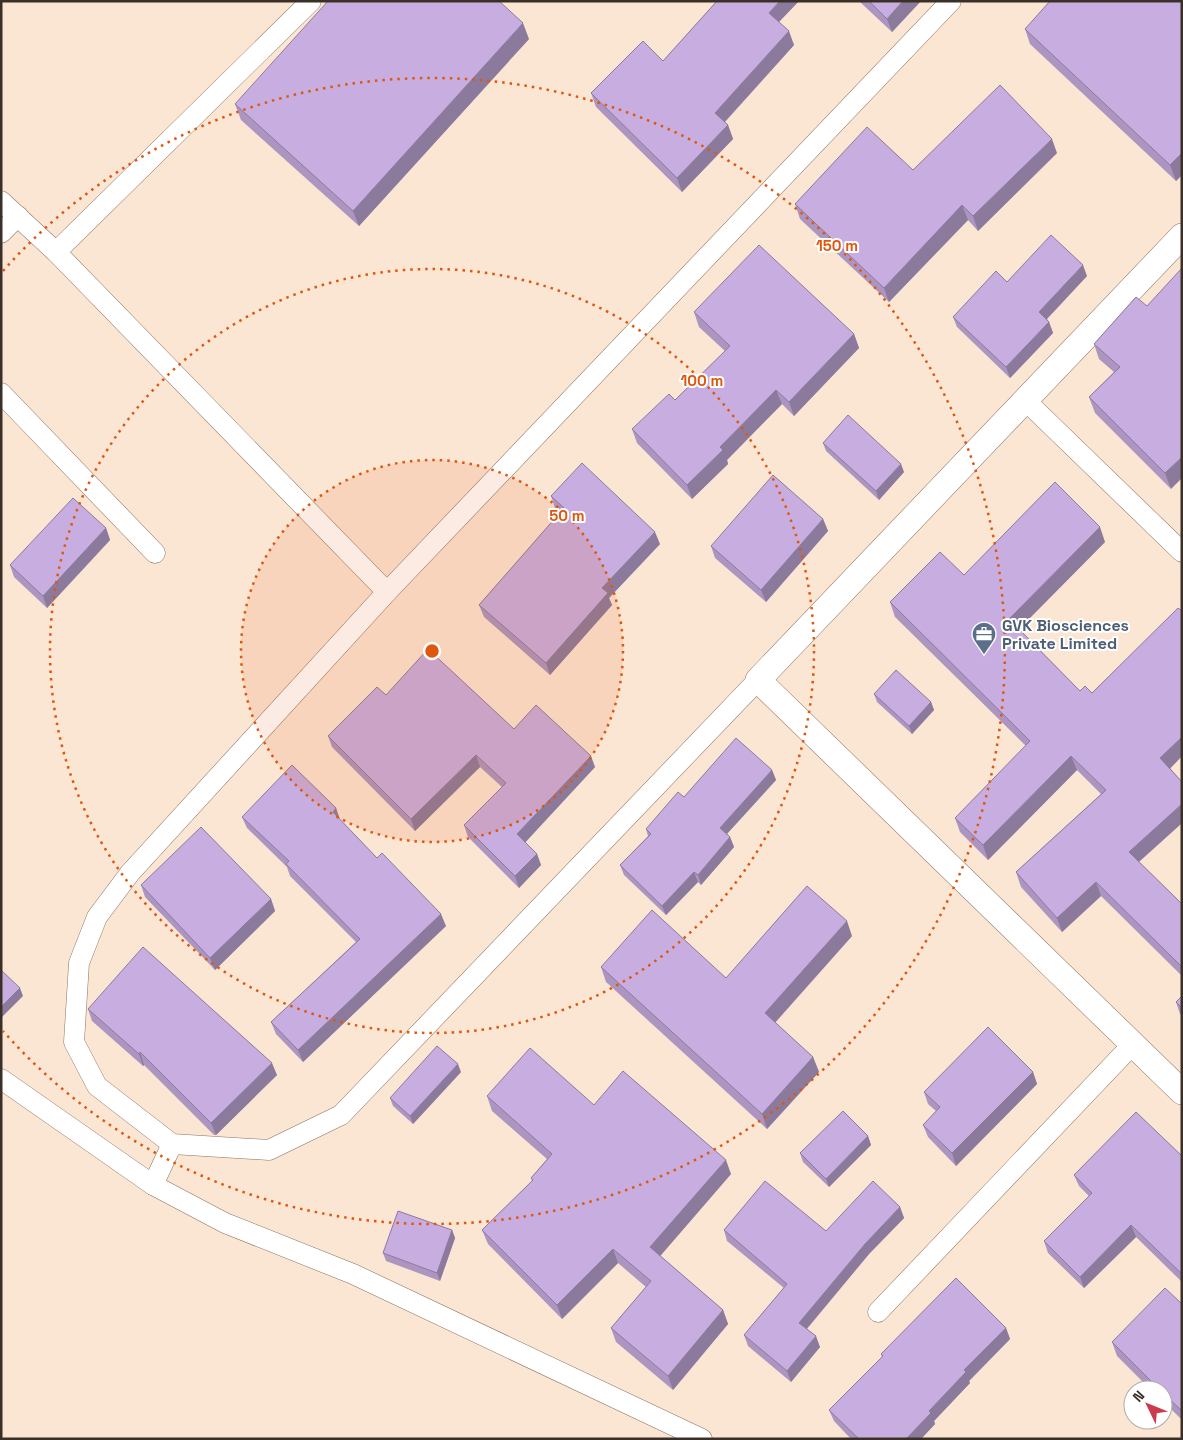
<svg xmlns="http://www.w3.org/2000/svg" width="1183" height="1440" font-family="'Space Grotesk',sans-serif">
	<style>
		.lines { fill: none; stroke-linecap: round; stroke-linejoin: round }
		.minor-casing { stroke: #8c7460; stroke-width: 21 }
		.tertiary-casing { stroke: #8c7460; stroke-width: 26 }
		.minor { stroke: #fff; stroke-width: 20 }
		.tertiary { stroke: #fff; stroke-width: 25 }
		.wall { fill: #ac96c1 }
		.shaded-wall { fill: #8c7a9d }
		.building { fill: #c8aee0; stroke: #8c7a9d }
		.ring { fill: none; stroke: #df570d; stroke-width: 2.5; stroke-dasharray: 2.5 5 }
		.labels { text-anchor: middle; stroke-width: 4; stroke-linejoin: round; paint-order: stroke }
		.service-label { font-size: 16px; font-weight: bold; fill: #4e5e75; stroke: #fff; text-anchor: start }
		.centre { fill: #df570d; stroke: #fff; stroke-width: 2.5 }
		.ring-label { font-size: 15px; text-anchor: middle; font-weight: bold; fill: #df570d; stroke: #fff; stroke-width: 4; stroke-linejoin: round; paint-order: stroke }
	</style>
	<rect width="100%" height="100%" fill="#fbe5d3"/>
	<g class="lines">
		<defs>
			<g id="minor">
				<polyline points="1,201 56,252 387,592"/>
				<polyline points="1,233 18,216"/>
				<polyline points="56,252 311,1"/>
				<polyline points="1,393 155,553"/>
				<polyline points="1025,400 1182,552"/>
				<polyline points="758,680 341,1115 269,1150 172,1144 97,1086 74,1042 79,963 97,917 130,873 387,592 951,1"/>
				<polyline points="1,1079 153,1185 225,1223 353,1274 702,1439"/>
				<polyline points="153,1185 172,1144"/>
				<polyline points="878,1312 1133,1044"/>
			</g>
			<polyline id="tertiary" points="1182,236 758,680 1182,1092"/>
		</defs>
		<use href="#minor" class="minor-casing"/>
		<use href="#tertiary" class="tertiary-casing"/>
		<use href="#minor" class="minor"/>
		<use href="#tertiary" class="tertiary"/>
	</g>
	<g class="wall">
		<polygon points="717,1 799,1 779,22 794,45 725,122 728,125 733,139 682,192 596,107 591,93 663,61"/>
		<polygon points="859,1 921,1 892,32"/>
		<polygon points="1182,1 1182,175 1176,181 1030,44 1025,29"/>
		<polygon points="529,39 359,226 241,120 235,104"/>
		<polygon points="1057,153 978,231 968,220 889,302 800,219 795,204 913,170"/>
		<polygon points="1087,276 1047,319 1049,322 1053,333 1010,378 957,327 953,317 1007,282"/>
		<polygon points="1136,297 1171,489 1095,413 1089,397 1114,372 1099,359 1094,344"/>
		<polygon points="694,312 854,334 859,348 794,416 782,404 727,460 728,464 692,499 637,443 632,429 675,400 725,351 699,327"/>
		<polygon points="823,443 904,472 879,500 826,451"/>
		<polygon points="551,496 660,544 609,598 612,605 550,675 484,617 479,605 560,513 555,508"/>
		<polygon points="823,519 828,531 766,602 715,558 711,546"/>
		<polygon points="106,528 110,540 47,608 14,577 10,565"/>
		<polygon points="1105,542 1019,629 1080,691 1092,693 1182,611 1182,756 1170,768 1182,782 1182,823 1139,862 1182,904 1182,976 1101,896 1062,932 1021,887 1016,872 1101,794 1077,770 988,860 960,832 955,818 1026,746 895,617 890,602 964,575"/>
		<polygon points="874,694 931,702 934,710 912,734 877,702"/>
		<polygon points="386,695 514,729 595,767 525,842 537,854 541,865 519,888 468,837 464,825 502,787 480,767 415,831 332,747 328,736"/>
		<polygon points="772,770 776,780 727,834 730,837 734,847 701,885 698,882 666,915 624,875 620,865 648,836 646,829 684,797"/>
		<polygon points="336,808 340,820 377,858 446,926 303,1062 276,1034 271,1022 356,942 290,876 287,867 247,828 242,817"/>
		<polygon points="141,885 271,899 275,911 215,970 145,897"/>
		<polygon points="852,936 775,1023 813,1057 819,1072 767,1129 606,982 601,967 726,978"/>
		<polygon points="1182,996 1182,1015 1180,1014 1176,1002"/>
		<polygon points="88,1009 277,1075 216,1135 214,1135 144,1065 143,1066 92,1021"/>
		<polygon points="461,1072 413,1124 393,1106 390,1098"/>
		<polygon points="1033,1072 1037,1084 956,1166 928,1137 923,1125 936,1111 928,1104 924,1092"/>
		<polygon points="487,1096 594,1105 731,1174 660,1256 723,1310 728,1324 673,1390 616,1342 611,1328 646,1287 618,1263 562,1319 488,1244 482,1230 532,1181 531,1178 547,1159 492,1111"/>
		<polygon points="868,1136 871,1145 829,1187 803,1162 800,1153"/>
		<polygon points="1182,1156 1182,1282 1136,1237 1084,1288 1048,1253 1044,1241 1089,1196 1079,1186 1074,1175"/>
		<polygon points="900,1207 904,1218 869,1254 807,1329 820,1347 791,1382 748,1346 744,1335 784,1288 727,1241 724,1230 826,1231"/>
		<polygon points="452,1230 455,1238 440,1281 386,1261 383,1253"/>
		<polygon points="1182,1304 1182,1420 1163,1401 1163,1390 1151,1390 1117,1356 1112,1342"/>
		<polygon points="1006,1328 1010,1339 969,1381 970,1383 934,1421 935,1424 921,1439 851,1439 834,1421 829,1410 882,1357 881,1354"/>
	</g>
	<g class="shaded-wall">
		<polygon points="780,1 799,1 774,27 769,13"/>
		<polygon points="903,1 921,1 892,32 887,19"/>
		<polygon points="523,23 529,39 359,226 353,211"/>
		<polygon points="789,31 794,45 720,127 715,113"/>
		<polygon points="728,125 733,139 682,192 677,178"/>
		<polygon points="1052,139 1057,153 978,231 973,216"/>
		<polygon points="1182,153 1182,175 1176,181 1170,165"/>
		<polygon points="962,205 968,220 889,302 884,288"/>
		<polygon points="1083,265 1087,276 1043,323 1039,312"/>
		<polygon points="1049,322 1053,333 1010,378 1006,367"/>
		<polygon points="854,334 859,348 794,416 789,402"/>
		<polygon points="776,390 782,404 727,460 728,464 692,499 687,485 720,447"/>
		<polygon points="1182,457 1182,478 1171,489 1165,473"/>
		<polygon points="901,464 904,472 879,500 876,491"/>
		<polygon points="823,519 828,531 766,602 761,590"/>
		<polygon points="1100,527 1105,542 1014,634 1009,619"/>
		<polygon points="106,528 110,540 47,608 43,596"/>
		<polygon points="655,532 660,544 609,598 612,605 550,675 546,663 602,588"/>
		<polygon points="931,702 934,710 912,734 909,726"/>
		<polygon points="1182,737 1182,756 1166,773 1160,758"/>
		<polygon points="476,755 480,767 415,831 411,819"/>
		<polygon points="591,756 595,767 522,846 517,834"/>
		<polygon points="1071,756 1077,770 988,860 983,845"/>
		<polygon points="772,770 776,780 723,838 720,828"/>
		<polygon points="1182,804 1182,823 1134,866 1129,852"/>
		<polygon points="336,808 340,820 333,812"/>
		<polygon points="730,837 734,847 701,885 698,875"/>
		<polygon points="537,854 541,865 519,888 515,876"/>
		<polygon points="694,872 698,882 666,915 662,906"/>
		<polygon points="1096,882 1101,896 1062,932 1057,918"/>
		<polygon points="271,899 275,911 215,970 210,958"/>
		<polygon points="441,914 446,926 303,1062 298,1050"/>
		<polygon points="847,921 852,936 770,1028 765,1013"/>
		<polygon points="20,988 23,996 1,1018 1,1007"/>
		<polygon points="140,1052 144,1065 143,1066 139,1054"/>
		<polygon points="813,1057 819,1072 767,1129 762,1114"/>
		<polygon points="272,1063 277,1075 216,1135 211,1123"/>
		<polygon points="458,1064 461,1072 413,1124 410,1116"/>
		<polygon points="1033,1072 1037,1084 956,1166 952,1153"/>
		<polygon points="868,1136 871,1145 829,1187 826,1179"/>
		<polygon points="726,1160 731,1174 655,1262 650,1247"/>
		<polygon points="900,1207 904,1218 869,1254 803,1333 799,1323 865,1244"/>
		<polygon points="1131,1225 1136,1237 1084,1288 1080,1277"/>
		<polygon points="452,1230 455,1238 440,1281 437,1273"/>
		<polygon points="613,1249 618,1263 562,1319 557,1305"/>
		<polygon points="723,1310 728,1324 673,1390 668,1376"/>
		<polygon points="1006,1328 1010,1339 969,1381 970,1383 934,1421 935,1424 921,1439 906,1439 929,1411 964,1370"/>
		<polygon points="816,1336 820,1347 791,1382 787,1371"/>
	</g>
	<g class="building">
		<polygon points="328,1 499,1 523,23 353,211 235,104"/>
		<polygon points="717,1 780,1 769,13 789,31 715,113 728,125 677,178 591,93 643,41 663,61"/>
		<polygon points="869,1 903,1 887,19"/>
		<polygon points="1050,1 1182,1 1182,153 1170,165 1025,29"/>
		<polygon points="1000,85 1052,139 973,216 962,205 884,288 795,204 867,127 913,170"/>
		<polygon points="1051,235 1083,265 1039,312 1049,322 1006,367 953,317 996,271 1007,282"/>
		<polygon points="759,245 854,334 789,402 776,390 720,447 723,450 687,485 632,429 669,394 675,400 730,346 694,312"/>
		<polygon points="1182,268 1182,457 1165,473 1089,397 1120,367 1094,344 1136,297 1147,306"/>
		<polygon points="848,415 901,464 876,491 823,443"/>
		<polygon points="582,463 655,532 602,588 608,593 546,663 479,605 564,508 551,496"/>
		<polygon points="773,475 823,519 761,590 711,546"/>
		<polygon points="1055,482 1100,527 1009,619 1080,691 1085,686 1092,693 1178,608 1182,611 1182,737 1160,758 1182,782 1182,804 1129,852 1182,904 1182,967 1096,882 1057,918 1016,872 1106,790 1071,756 983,845 955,818 1030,741 890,602 940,552 964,575"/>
		<polygon points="73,498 106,528 43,596 10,565"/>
		<polygon points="428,649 514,729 536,705 591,756 517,834 537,854 515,876 464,825 506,783 476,755 411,819 328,736 377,687 386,695"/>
		<polygon points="896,670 931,702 909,726 874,694"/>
		<polygon points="736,738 772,770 720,828 730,837 698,875 694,872 662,906 620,865 651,834 646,829 678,792 684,797"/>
		<polygon points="292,765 336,808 333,812 377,858 382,853 441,914 298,1050 271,1022 360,939 286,864 289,861 242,817"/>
		<polygon points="201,827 271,899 210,958 141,885"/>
		<polygon points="807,886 847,921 765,1013 813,1057 762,1114 601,967 652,910 726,978"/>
		<polygon points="143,947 272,1063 211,1123 140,1052 139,1054 88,1009"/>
		<polygon points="1,970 20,988 1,1007"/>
		<polygon points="1182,996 1182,1008 1176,1002"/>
		<polygon points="988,1027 1033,1072 952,1153 923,1125 940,1107 924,1092"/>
		<polygon points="437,1046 458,1064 410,1116 390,1098"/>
		<polygon points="530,1048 594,1105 623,1071 726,1160 650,1247 723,1310 668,1376 611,1328 651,1281 613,1249 557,1305 482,1230 533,1180 531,1178 552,1154 487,1096"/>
		<polygon points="843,1111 868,1136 826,1179 800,1153"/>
		<polygon points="1136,1112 1182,1156 1182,1274 1131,1225 1080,1277 1044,1241 1092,1193 1074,1175"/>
		<polygon points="765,1181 826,1231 873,1181 900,1207 865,1244 799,1323 816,1336 787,1371 744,1335 787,1284 724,1230"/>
		<polygon points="398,1211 452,1230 437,1273 383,1253"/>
		<polygon points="956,1278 1006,1328 964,1370 966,1372 929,1411 931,1413 906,1439 859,1439 829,1410 883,1356 881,1354"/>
		<polygon points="1165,1288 1182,1304 1182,1411 1163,1393 1163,1390 1160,1390 1112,1342"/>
	</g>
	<circle cx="432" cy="651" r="191" fill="#df570d" fill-opacity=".12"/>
	<g class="ring">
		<circle cx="432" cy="651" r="191"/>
		<circle cx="432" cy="651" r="382"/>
		<path d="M3 271A573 573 0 1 1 3 1031"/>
	</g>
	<defs>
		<symbol id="office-pin" viewBox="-11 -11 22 30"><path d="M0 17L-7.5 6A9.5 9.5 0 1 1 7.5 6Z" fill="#5c6f8a" stroke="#fff"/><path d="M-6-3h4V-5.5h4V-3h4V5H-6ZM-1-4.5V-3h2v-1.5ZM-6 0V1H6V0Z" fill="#fff"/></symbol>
	</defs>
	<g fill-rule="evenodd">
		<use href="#office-pin" x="970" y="620" width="28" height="38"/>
	</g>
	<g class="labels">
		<g class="service-label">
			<text x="1002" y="631">GVK Biosciences<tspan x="1002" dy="18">Private Limited</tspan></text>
		</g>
	</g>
	<circle cx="432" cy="651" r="8" class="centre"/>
	<g class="ring-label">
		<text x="837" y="251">150 m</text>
		<text x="702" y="386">100 m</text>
		<text x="567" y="521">50 m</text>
	</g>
	<rect width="1183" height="1440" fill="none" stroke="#3b3027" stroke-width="5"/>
	<g transform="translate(1148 1405) rotate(313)"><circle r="24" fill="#ffffff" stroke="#b1aca9"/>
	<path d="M0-4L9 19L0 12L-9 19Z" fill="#cb3a4e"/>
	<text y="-8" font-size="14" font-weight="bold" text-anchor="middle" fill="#3b3027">N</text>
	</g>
</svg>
